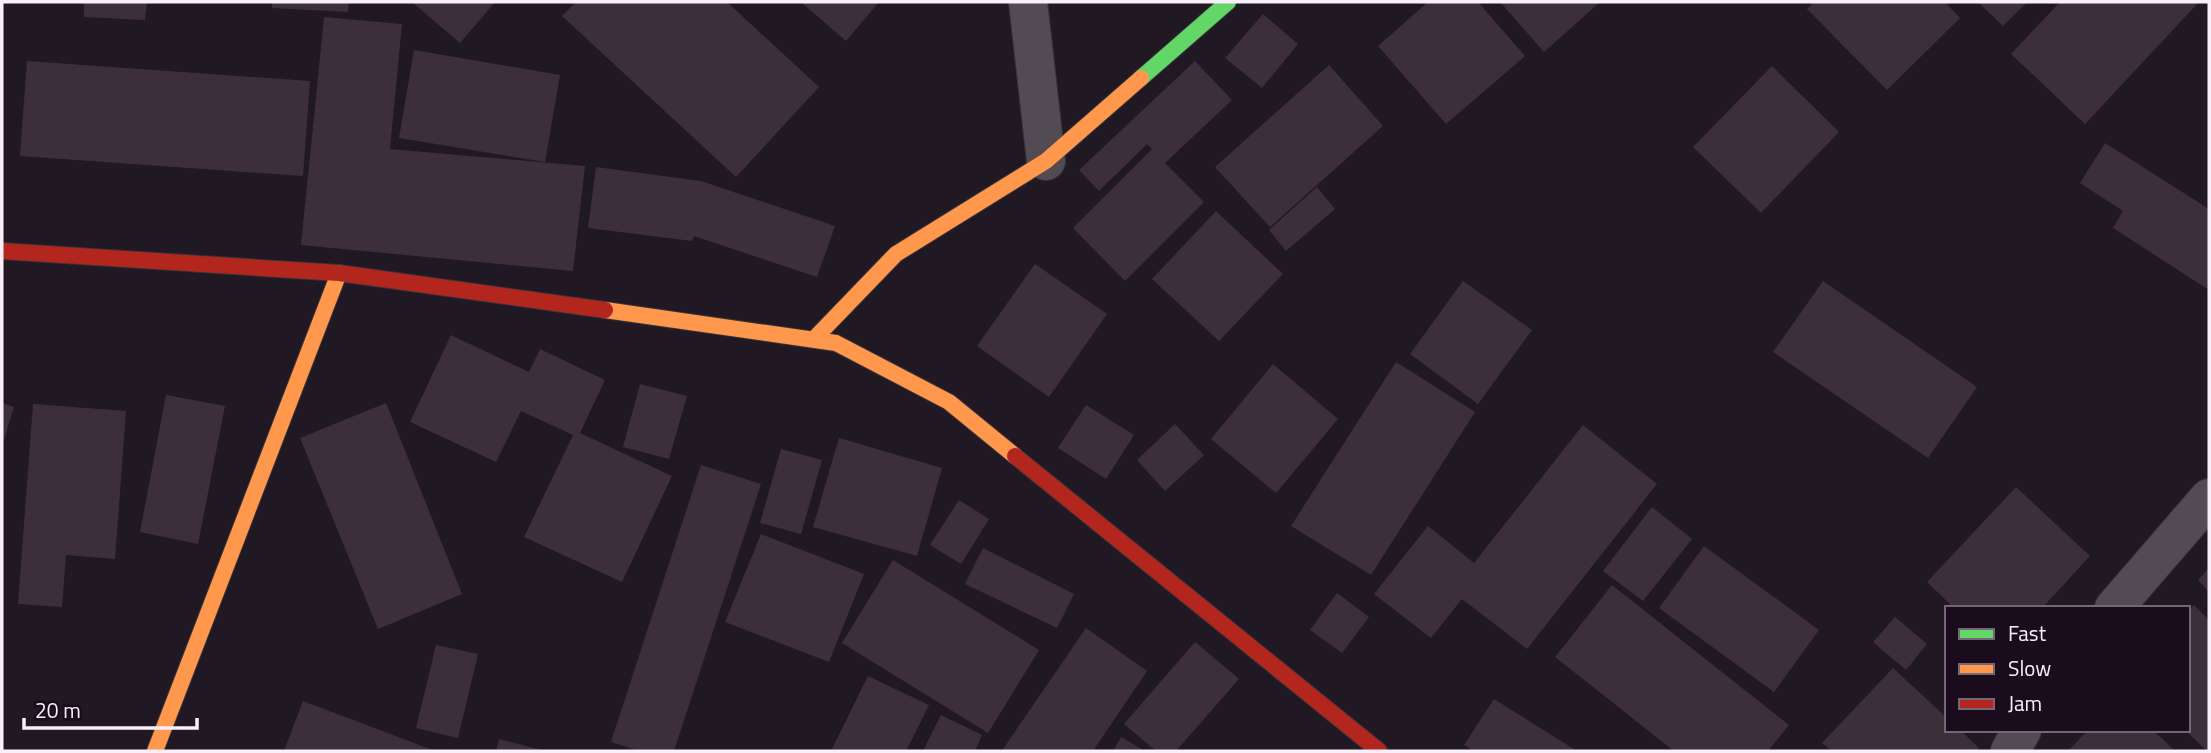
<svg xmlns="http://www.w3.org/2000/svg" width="2211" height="753" font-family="'Titillium Web',sans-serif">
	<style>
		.building { fill: #3d2f3a }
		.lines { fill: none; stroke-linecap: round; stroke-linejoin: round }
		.street-casing { stroke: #38323a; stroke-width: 40 }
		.fast-casing { stroke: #38323a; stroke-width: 18 }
		.slow-casing { stroke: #38323a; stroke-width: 18 }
		.jam-casing { stroke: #38323a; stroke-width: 18 }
		.street { stroke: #524b53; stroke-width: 38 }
		.fast { stroke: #63d668; stroke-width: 16 }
		.slow { stroke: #ff974d; stroke-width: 16 }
		.jam { stroke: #b3261e; stroke-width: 16 }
	</style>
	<rect width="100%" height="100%" fill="#201822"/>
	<g class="building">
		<polygon points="84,2 147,2 145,20 84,17"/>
		<polygon points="272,2 349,2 348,12 272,8"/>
		<polygon points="412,2 495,2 460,43"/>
		<polygon points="576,2 727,2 819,87 736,177 562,16"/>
		<polygon points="801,2 879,2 846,41"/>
		<polygon points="1428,2 1478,2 1525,56 1446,124 1378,46"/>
		<polygon points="1500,2 1600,2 1544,52"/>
		<polygon points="1814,2 1945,2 1960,18 1887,90 1807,9"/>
		<polygon points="1978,2 2027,2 2003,26"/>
		<polygon points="2060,2 2199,2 2085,124 2011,54"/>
		<polygon points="1263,14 1298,44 1262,88 1225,58"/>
		<polygon points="324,17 402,24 390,149 585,166 573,271 301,245"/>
		<polygon points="414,50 560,75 545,162 399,138"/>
		<polygon points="27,61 310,81 303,176 20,156"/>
		<polygon points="1195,61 1232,100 1165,163 1204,202 1125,281 1073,228 1152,149 1147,144 1099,191 1079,170"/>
		<polygon points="1329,65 1383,126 1270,227 1215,167"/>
		<polygon points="1772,66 1839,132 1761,213 1693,147"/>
		<polygon points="2105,143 2209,209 2209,290 2113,228 2123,211 2080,183"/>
		<polygon points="596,167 701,181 835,226 817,277 694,236 692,241 588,228"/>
		<polygon points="1317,187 1335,209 1286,251 1269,230"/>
		<polygon points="1216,211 1283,274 1219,341 1152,279"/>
		<polygon points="1035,264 1107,314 1049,397 977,346"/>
		<polygon points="1463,281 1532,330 1478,404 1410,354"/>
		<polygon points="1823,281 1977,387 1928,458 1773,352"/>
		<polygon points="451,335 529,372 540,349 605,380 580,433 672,476 622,582 524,537 573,435 521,411 496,462 410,422"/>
		<polygon points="1396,362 1475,412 1371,575 1291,526"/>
		<polygon points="1273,364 1338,419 1276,493 1211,439"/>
		<polygon points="640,384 687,396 669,459 623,447"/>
		<polygon points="166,395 225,406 198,544 140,532"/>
		<polygon points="2,403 14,407 2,446"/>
		<polygon points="386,403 462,594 378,629 300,438"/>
		<polygon points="33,404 126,411 115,559 66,555 62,607 18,604"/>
		<polygon points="1086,405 1134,435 1106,479 1058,448"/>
		<polygon points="1175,424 1204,455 1165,491 1137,460"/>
		<polygon points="1583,425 1657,484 1527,649 1462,599 1431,638 1374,594 1428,526 1474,563"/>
		<polygon points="839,438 942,468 917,556 813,527"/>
		<polygon points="781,449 822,460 801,534 760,523"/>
		<polygon points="701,465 761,484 674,751 639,751 611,742"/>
		<polygon points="2016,487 2090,556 2042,608 1954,608 1927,582"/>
		<polygon points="959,500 989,519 961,564 930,545"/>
		<polygon points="1652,507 1692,539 1643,601 1603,571"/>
		<polygon points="761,534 864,574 829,662 725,622"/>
		<polygon points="1704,546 1819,630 1774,692 1659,608"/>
		<polygon points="983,548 1074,594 1057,628 965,584"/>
		<polygon points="893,560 1039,650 988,733 842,643"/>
		<polygon points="2209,568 2209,592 2198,580"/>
		<polygon points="1612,585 1789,725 1768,751 1674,751 1555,657"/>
		<polygon points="1337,593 1369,617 1342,653 1310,630"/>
		<polygon points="2194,605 2209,620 2209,751 2207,751 2185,730 2188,730 2188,611"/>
		<polygon points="1895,617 1927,644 1906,670 1873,642"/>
		<polygon points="1086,628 1147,671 1093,751 1005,751 1003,749"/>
		<polygon points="1195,642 1239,679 1176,751 1156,751 1124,724"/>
		<polygon points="436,645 478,654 458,738 416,728"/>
		<polygon points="1893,668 1947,718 1947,730 1960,730 1979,748 1975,751 1832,751 1822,743"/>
		<polygon points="868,676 929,705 906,751 831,751"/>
		<polygon points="1494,699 1577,751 1474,751 1464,745"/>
		<polygon points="303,701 435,751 284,751"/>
		<polygon points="941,715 982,735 975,751 923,751"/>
		<polygon points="2088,730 2153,730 2175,751 2068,751"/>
		<polygon points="1121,737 1145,751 1113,751"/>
		<polygon points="499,739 542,750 542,751 496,751"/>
	</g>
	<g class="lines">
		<defs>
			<g id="street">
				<polyline points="1028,2 1046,161"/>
				<polyline points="2114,608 2209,498"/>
				<polyline points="2010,751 2022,730"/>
			</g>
			<polyline id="fast" points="1141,78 1228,2"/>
			<g id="slow">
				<polyline points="605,310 836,343 949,402 1015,456"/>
				<polyline points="814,339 896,254 1046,161 1141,78"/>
				<polyline points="155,751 339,273"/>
			</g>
			<g id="jam">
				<polyline points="2,251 339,273 605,310"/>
				<polyline points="1015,456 1379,751"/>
			</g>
		</defs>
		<use href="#street" class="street-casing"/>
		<use href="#fast" class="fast-casing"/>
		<use href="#slow" class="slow-casing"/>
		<use href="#jam" class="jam-casing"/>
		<use href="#street" class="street"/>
		<use href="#fast" class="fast"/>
		<use href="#slow" class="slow"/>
		<use href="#jam" class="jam"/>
	</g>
	<rect width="2211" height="753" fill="none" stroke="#f9effa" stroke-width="7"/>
	<rect x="1945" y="606" width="245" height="126" fill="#1a0c1c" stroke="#736775" stroke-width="2"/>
	<rect x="1959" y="629" width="35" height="10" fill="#63d668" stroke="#736775" stroke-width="2"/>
	<text x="2008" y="641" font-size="21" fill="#f9effa">Fast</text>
	<rect x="1959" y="664" width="35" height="10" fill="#ff974d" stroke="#736775" stroke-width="2"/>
	<text x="2008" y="676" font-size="21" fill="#f9effa">Slow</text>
	<rect x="1959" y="699" width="35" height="10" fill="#b3261e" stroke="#736775" stroke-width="2"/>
	<text x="2008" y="711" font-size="21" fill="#f9effa">Jam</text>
	<path d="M24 718v10h173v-10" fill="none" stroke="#f9effa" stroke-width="3.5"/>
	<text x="35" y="718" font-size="21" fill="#f9effa" stroke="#1a0c1c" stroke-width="5" paint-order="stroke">20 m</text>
</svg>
